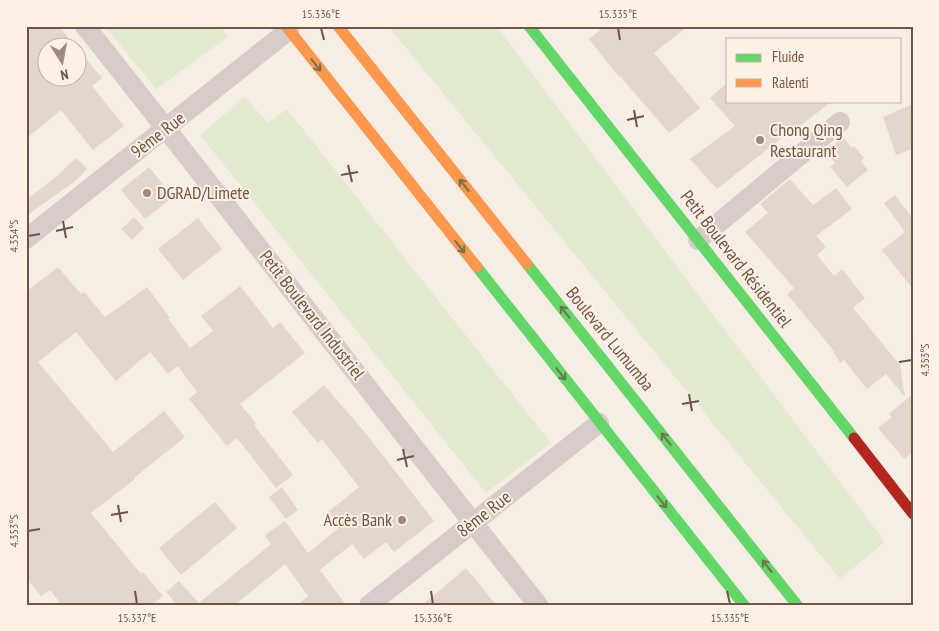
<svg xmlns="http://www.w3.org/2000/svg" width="939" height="631" font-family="'PT Sans Narrow',sans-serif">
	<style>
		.green { fill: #e2ebd0 }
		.building { fill: #e2d6cd }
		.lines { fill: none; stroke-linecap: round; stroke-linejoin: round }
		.street { stroke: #d7ccc9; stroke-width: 20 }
		.fast { stroke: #63d668; stroke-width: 11 }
		.slow { stroke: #ff974d; stroke-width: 11 }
		.jam { stroke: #b3261e; stroke-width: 11 }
		.oneway { stroke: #6e744f }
		.ticks { fill: none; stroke: #715347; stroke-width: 2 }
		.poi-dot { fill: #a0897e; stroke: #fff2e4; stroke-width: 2 }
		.labels { text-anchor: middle; stroke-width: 4; stroke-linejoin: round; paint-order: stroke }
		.poi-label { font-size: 18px; fill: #715347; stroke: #fff2e4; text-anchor: start }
		.street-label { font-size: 18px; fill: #715347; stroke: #fff2e4 }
		.neatline { fill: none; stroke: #715347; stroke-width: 2 }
		.ticks-label { font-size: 12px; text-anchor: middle; fill: #715347 }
	</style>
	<rect width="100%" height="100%" fill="#f6eee5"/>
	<g class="green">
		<polygon points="105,26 220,26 228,37 156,89"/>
		<polygon points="388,26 496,26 885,542 840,579"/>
		<polygon points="245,97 268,123 287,109 551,443 486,493 200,135"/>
	</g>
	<g class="building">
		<polygon points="26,26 59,26 76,48 48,48 48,78 78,78 78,49 102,78 92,86 124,126 93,150 61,110 26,139"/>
		<polygon points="605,26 688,26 654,53 700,108 669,133 620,76 619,77 589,39"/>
		<polygon points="728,82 728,101 832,101 789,135 788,133 717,189 690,159 735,126 710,98"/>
		<polygon points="913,104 913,149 896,155 883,117"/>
		<polygon points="843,137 852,148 854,146 864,158 861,161 868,170 847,187 830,167 835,163 825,152"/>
		<polygon points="76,158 87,169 72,184 71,184 26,216 26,200 56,177"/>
		<polygon points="149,167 173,197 145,219 121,190"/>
		<polygon points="790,179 813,205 836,188 852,209 816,236 826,247 817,255 834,276 842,269 865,298 853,308 900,365 905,397 886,374 867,389 844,360 840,363 833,350 787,294 794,288 745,232 768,213 760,204"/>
		<polygon points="895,195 913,219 913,289 882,250 905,232 884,203"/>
		<polygon points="134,217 144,228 132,240 121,229"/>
		<polygon points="198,218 222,249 183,280 158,249"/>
		<polygon points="58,267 81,294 84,292 105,317 147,287 170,318 168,319 190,348 213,331 201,316 240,286 273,328 280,322 305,353 240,404 256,423 254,425 293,475 276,488 237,438 227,446 189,399 197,392 178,366 168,374 150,352 116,381 76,332 38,362 113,452 164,411 185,437 134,478 135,479 91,513 141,574 143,572 163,596 152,605 62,605 50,590 41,596 26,578 26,292"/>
		<polygon points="324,385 367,435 434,521 394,552 386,542 364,559 352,544 320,570 346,605 297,605 308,596 285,564 235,605 177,605 166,592 179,581 199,603 271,544 265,535 285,521 308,553 339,528 327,513 359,487 322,439 318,443 292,412"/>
		<polygon points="913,394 913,452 904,459 878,428 892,417 889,414"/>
		<polygon points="282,487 298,510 286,519 269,497"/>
		<polygon points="215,502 237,528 181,575 159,548"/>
		<polygon points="466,568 496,605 422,605 439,591"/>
	</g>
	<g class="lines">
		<g class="street">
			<path d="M85 26C238 218 385 413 538 605"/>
			<polyline points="26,239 289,30"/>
			<polyline points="698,240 840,122"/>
			<polyline points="369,605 599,423"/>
		</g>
		<g class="fast">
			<polyline points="529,26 854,438"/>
			<polyline points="527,264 797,605"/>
			<polyline points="477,267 744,605"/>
		</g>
		<g class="slow">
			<polyline points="286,26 477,267"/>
			<polyline points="338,26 527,264"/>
		</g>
		<polyline class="jam" points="854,438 913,514"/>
	</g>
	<defs><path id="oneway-shaft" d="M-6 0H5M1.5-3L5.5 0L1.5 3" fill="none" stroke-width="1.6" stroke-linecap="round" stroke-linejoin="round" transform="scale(1.25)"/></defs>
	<g class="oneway">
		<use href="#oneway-shaft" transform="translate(316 65) rotate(52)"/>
		<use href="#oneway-shaft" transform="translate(464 185) rotate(-129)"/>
		<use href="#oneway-shaft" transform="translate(460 247) rotate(52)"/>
		<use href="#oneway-shaft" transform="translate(565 312) rotate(-129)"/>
		<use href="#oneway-shaft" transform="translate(561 374) rotate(52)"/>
		<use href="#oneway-shaft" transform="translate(666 439) rotate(-128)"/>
		<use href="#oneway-shaft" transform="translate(662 502) rotate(51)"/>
		<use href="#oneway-shaft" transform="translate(767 566) rotate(-128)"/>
	</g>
	<path class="ticks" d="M321 28 324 40M618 28 620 40M634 110 637 127M627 120 644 116M348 165 352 182M341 175 358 172M63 221 66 238M56 231 73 227M28 236 40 234M899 362 912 360M689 394 692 411M682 404 699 401M403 449 407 467M397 460 414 456M118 505 121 522M111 515 128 512M28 531 40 529M135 591 137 604M431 591 433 604M727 591 730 604"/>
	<g class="poi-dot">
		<circle cx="760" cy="140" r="5"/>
		<circle cx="147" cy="193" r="5"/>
		<circle cx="402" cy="520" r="5"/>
	</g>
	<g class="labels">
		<g class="poi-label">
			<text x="770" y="136">Chong Qing<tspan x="770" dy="21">Restaurant</tspan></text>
			<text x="157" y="199">DGRAD/Limete</text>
			<text x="392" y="526" text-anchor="end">Accès Bank</text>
		</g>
		<g class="street-label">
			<text transform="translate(158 135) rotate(-38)" y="6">9ème Rue</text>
			<text transform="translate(736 259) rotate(52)" y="6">Petit Boulevard Résidentiel</text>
			<text transform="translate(312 315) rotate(52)" y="6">Petit Boulevard Industriel</text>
			<text transform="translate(610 339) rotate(51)" y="6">Boulevard Lumumba</text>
			<text transform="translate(484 514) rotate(-38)" y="6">8ème Rue</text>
		</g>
	</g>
	<rect width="939" height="631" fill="none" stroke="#fff2e4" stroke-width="55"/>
	<rect x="726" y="38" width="175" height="65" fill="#fff2e4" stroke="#c6b2a5"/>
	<rect x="736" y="54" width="25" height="8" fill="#63d668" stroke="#c6b2a5"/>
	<text x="772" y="62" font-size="15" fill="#715347">Fluide</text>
	<rect x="736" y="79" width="25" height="8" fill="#ff974d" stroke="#c6b2a5"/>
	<text x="772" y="88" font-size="15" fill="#715347">Ralenti</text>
	<g transform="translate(62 62) rotate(169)"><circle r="24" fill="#fff2e4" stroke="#c6b2a5"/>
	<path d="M0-4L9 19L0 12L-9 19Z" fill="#a0897e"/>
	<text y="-8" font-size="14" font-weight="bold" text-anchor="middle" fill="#715347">N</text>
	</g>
	<rect x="28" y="28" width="884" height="576" class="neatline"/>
	<g class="ticks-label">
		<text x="321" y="18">15.336°E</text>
		<text x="618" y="18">15.335°E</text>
		<text transform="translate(14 236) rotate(-90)" y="4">4.354°S</text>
		<text transform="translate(925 360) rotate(-90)" y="4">4.353°S</text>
		<text transform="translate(14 531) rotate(-90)" y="4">4.353°S</text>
		<text x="137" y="622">15.337°E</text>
		<text x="433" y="622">15.336°E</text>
		<text x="730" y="622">15.335°E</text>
	</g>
</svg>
